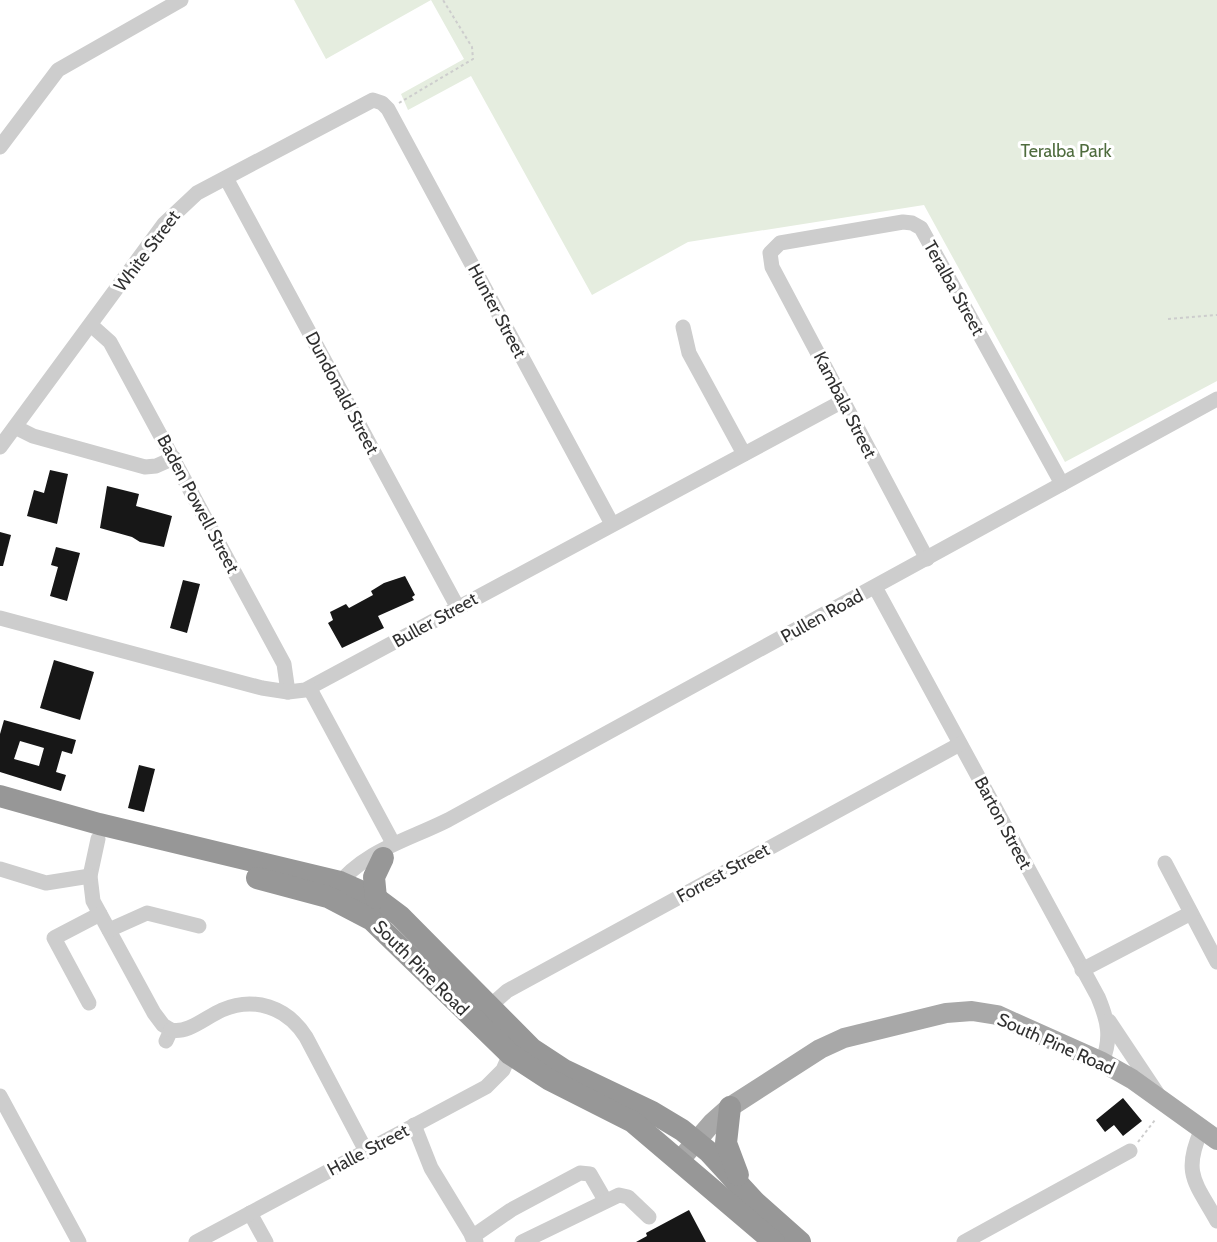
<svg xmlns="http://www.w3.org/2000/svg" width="1217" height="1242" font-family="Cabin,sans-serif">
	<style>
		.green { fill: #e5eddf }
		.building { fill: #171717; fill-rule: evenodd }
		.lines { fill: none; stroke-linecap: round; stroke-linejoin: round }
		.path { stroke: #cdcdcd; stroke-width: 2; stroke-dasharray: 3 3; stroke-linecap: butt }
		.minor { stroke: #cdcdcd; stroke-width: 15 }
		.major { stroke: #a8a8a8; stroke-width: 20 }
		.highway { stroke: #979797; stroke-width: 22 }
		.labels { text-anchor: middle; stroke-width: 6; stroke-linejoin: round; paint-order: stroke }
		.park-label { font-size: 18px; fill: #4f6c3e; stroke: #fff }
		.street-label { font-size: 18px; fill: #303030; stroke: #fff }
	</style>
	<rect width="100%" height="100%" fill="#fff"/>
	<polygon class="green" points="294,0 1217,0 1217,381 1065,462 924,205 688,242 592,295 471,76 408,110 401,94 464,59 431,0 326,59"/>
	<g class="building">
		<polygon points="50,470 68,474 57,524 27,516 34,490 44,493"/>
		<polygon points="107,486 139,494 136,506 172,516 164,547 140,542 132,537 100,528"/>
		<polygon points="0,532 11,535 3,566 0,566"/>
		<polygon points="56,547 80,553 67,601 50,596 58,567 51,565"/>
		<polygon points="405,576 415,595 412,597 414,600 378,616 384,628 342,648 328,623 333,620 330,612 346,604 349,608 373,595 371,591 384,583"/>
		<polygon points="183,580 200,584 187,633 170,628"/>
		<polygon points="54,660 94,672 80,720 40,708"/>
		<path d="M4 720 76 740 72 754 62 751 56 772 66 775 61 791 0 772V734ZM20 741 44 748 39 766 14 759Z"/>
		<polygon points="139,765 155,769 144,812 128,808"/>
		<polygon points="1123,1098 1142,1121 1123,1136 1114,1125 1105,1132 1096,1120"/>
		<polygon points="689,1210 706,1242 636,1242 647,1236 646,1233"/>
	</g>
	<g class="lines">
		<g class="path">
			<polyline points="399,103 473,59 472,47 443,0"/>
			<polyline points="1168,319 1217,315"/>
			<polyline points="1138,1142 1155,1120"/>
		</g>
		<g class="minor">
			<polyline points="0,147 58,70 181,0"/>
			<polyline points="226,178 458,608"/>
			<polyline points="91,325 110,342 284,664 288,692"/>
			<polyline points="683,327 689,353 744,454"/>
			<polyline points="15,427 33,436 145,467 156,466 174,458"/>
			<polyline points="0,447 164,224 197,193 373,100 382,103 388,109 612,524"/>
			<polyline points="927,559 772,267 770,253 780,243 903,222 912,223 921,228 1062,484"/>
			<path d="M875 587 1098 997C1108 1021 1112 1038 1102 1062"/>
			<polyline points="0,618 262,688 288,692 305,690 843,401"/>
			<polyline points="310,689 393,843"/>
			<polyline points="98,839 90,876 93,901 154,1013 163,1025 171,1030 166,1041"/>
			<polyline points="1165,863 1217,962"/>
			<polyline points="0,869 46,883 90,876"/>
			<path d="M335 888C365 850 406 841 448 820L1217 399"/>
			<polyline points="109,930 147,913 199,926"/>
			<polyline points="1082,970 1191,913"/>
			<polyline points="89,1003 54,938 100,914"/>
			<polyline points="489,1007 507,991 960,744"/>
			<polyline points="1109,1021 1157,1093"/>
			<path d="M171 1030C188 1034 206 1017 222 1010 254 996 287 1007 306 1037L366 1151"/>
			<polyline points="0,1096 79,1242"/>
			<polyline points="414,1125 431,1168 476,1242"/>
			<path d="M1201 1131C1182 1174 1196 1183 1217 1221"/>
			<polyline points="250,1213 266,1242"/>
			<polyline points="472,1237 511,1210 580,1173 590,1174 605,1200"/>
			<polyline points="196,1242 486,1087 503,1070 513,1047"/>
			<polyline points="522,1242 619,1195 628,1197 649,1217"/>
			<polyline points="964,1242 1130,1151"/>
		</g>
		<polyline class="major" points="680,1160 712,1123 730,1107 820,1049 844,1038 946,1013 972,1011 997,1015 1102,1062 1132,1079 1217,1140"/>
		<g class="highway">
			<polyline points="0,796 99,824 340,882 376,898 400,916 532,1049 564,1070 652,1112 682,1130 709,1152 754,1201 800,1242"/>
			<polyline points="257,878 328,897 372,920 510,1054 550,1080 633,1122 774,1242"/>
			<polyline points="376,898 374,877 383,858"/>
			<polyline points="730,1107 726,1143 738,1175"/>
		</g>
	</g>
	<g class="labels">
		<g class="park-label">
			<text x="1066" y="157">Teralba Park</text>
		</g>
		<g class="street-label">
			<text transform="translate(147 251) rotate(-53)" y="6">White Street</text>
			<text transform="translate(954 288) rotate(61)" y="6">Teralba Street</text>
			<text transform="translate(497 311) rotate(62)" y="6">Hunter Street</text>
			<text transform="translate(342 393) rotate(62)" y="6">Dundonald Street</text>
			<text transform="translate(845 405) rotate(63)" y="6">Kambala Street</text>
			<text transform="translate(198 504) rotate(62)" y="6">Baden Powell Street</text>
			<text transform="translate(822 616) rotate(-29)" y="6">Pullen Road</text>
			<text transform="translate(435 620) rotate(-29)" y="6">Buller Street</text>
			<text transform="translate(1003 823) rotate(62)" y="6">Barton Street</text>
			<text transform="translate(723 873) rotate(-29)" y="6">Forrest Street</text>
			<text transform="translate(421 968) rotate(45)" y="6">South Pine Road</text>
			<text transform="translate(1056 1044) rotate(24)" y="6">South Pine Road</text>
			<text transform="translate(368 1150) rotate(-28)" y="6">Halle Street</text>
		</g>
	</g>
</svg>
